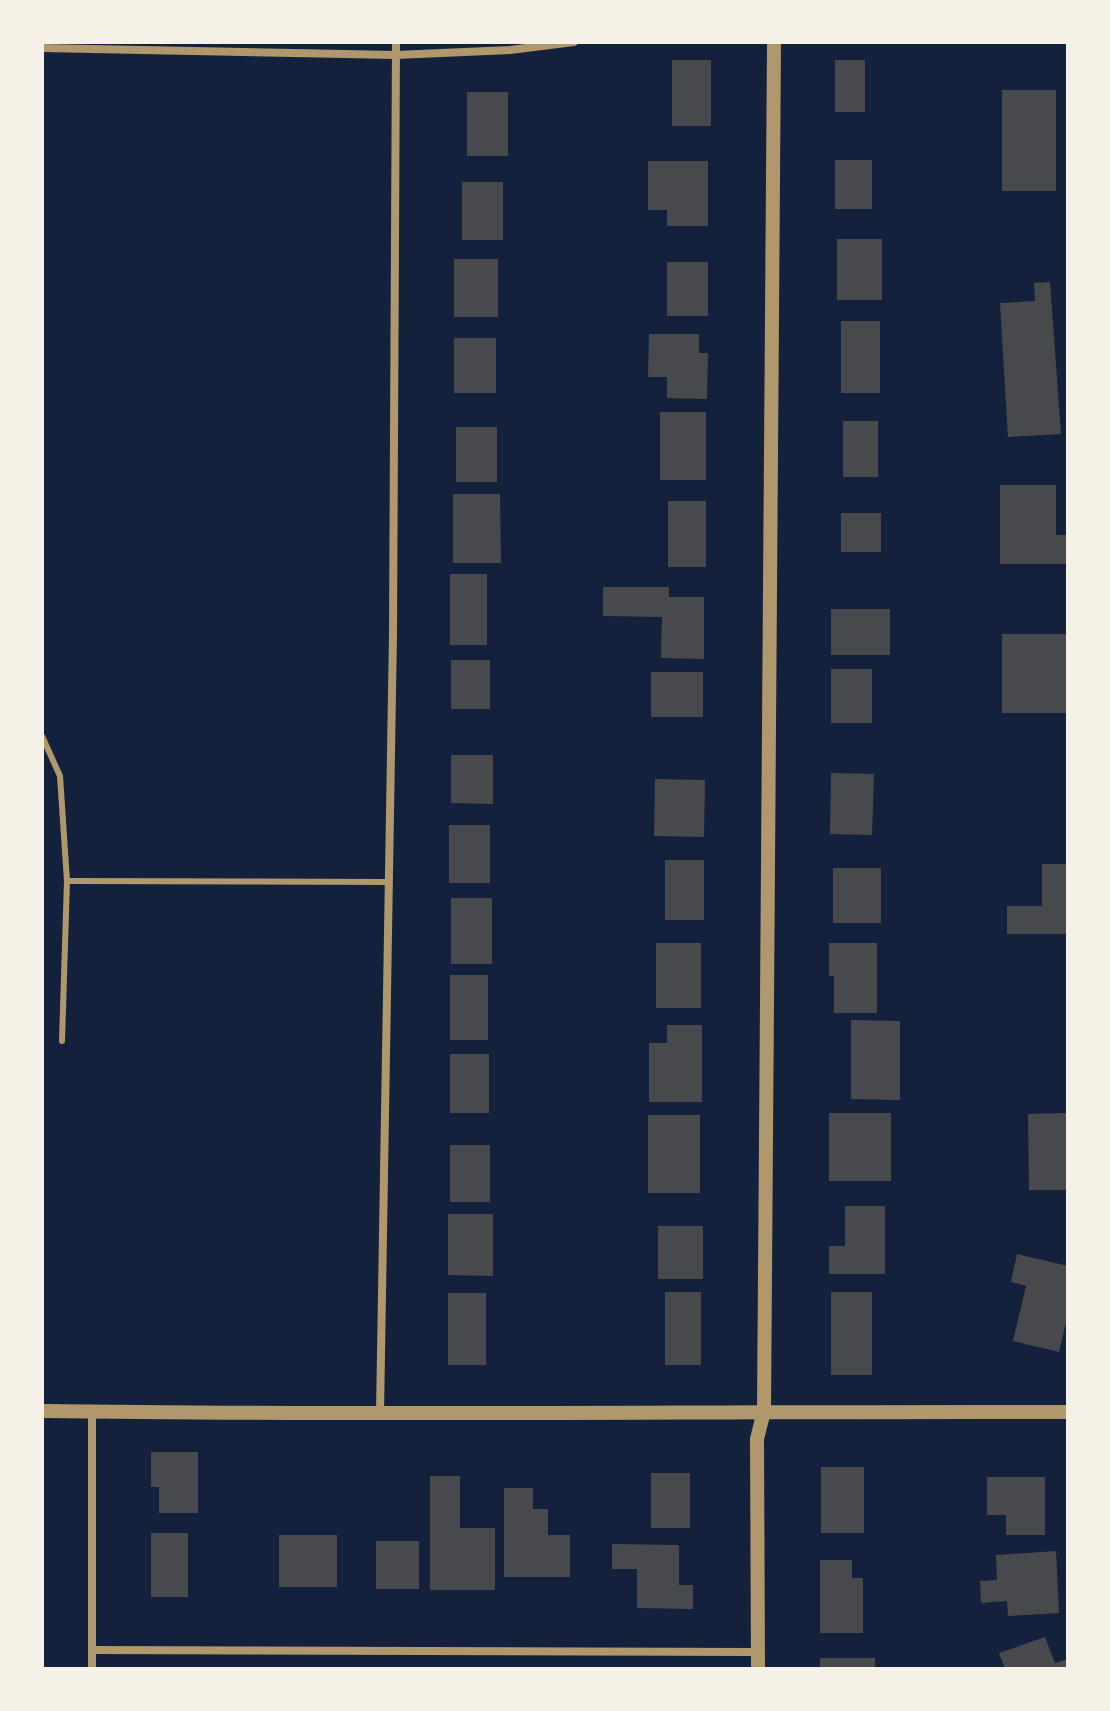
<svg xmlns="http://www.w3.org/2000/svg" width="1110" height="1711" font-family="'Asap Condensed',sans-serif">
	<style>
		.building { fill: #48494c }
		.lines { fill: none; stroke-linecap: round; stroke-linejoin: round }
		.service { stroke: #b1986c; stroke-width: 6 }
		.minor { stroke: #b1986c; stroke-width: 8 }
		.tertiary { stroke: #b1986c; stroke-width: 14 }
	</style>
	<rect width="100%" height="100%" fill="#14213d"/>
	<g class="building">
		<rect x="672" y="60" width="39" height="66"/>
		<rect x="835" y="60" width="30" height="52"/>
		<rect x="1002" y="90" width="54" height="101"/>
		<rect x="467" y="92" width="41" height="64"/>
		<rect x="835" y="160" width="37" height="49"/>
		<polygon points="648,161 708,161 708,226 667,226 667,210 648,210"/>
		<rect x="462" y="182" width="41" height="58"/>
		<rect x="837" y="239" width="45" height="61"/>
		<rect x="454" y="259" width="44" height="58"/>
		<rect x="667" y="262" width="41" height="54"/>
		<polygon points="1050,282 1061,434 1008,437 1000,303 1035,301 1034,283"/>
		<rect x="841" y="321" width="39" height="72"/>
		<polygon points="649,334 699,334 699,353 708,353 707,399 667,398 667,377 648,377"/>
		<rect x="454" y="338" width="42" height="55"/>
		<rect x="660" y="412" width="46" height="68"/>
		<rect x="843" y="421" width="35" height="56"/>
		<rect x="456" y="427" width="41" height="55"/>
		<polygon points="1000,485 1056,485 1056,535 1068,535 1068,564 1000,564"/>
		<polygon points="453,494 500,494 501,563 453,563"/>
		<rect x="668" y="501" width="38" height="66"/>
		<rect x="841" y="513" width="40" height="39"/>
		<rect x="450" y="574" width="37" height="71"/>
		<polygon points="603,587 669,587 669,597 704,597 704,659 661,658 662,617 603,616"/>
		<rect x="831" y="609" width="59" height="46"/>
		<rect x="1002" y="634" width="66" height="79"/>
		<rect x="451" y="660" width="39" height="49"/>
		<rect x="831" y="669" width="41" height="54"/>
		<rect x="651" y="672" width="52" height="45"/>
		<polygon points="451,755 493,755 493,804 451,803"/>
		<polygon points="831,773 874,774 872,835 830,834"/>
		<polygon points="655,779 705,780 704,837 654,836"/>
		<rect x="449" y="825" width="41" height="58"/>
		<rect x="665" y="860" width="39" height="60"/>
		<polygon points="1042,864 1068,864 1068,934 1007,934 1007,906 1042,906"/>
		<rect x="833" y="868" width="48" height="55"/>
		<rect x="451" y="898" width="41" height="66"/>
		<rect x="656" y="943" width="45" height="65"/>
		<polygon points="829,943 877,943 877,1013 834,1013 834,976 829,976"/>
		<rect x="450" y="975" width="38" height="65"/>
		<polygon points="851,1020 900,1021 900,1100 851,1099"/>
		<polygon points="667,1025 702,1025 702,1102 649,1102 649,1043 667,1043"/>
		<rect x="450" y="1054" width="39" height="59"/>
		<rect x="829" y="1113" width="62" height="68"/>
		<polygon points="1068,1113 1068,1190 1029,1190 1028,1114"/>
		<rect x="648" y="1115" width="52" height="78"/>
		<rect x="450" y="1145" width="40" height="57"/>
		<polygon points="845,1206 885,1206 885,1274 829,1274 829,1246 845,1246"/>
		<polygon points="448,1214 493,1214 493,1276 448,1275"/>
		<rect x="658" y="1226" width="45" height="53"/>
		<polygon points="1017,1254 1068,1266 1068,1314 1059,1352 1013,1341 1026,1286 1011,1282"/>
		<rect x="665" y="1292" width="36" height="73"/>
		<rect x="831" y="1292" width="41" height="83"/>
		<rect x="448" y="1293" width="38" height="72"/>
		<polygon points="151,1452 198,1452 198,1513 159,1513 159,1487 151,1487"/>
		<rect x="821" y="1467" width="43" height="66"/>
		<rect x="651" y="1473" width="39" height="55"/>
		<polygon points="430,1476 460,1476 460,1528 495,1528 495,1590 430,1590"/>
		<polygon points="987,1477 1045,1477 1045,1535 1006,1535 1006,1515 987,1515"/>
		<polygon points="504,1488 533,1488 533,1509 548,1509 548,1535 570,1535 570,1577 504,1577"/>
		<rect x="151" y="1533" width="37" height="64"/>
		<rect x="279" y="1535" width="58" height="52"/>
		<rect x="376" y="1541" width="43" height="48"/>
		<polygon points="612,1544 679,1545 679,1585 693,1585 693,1609 637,1608 637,1569 612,1569"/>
		<polygon points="1056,1551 1059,1613 1008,1616 1007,1601 981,1603 980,1581 997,1580 996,1555"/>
		<polygon points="820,1560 852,1560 852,1578 863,1578 863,1633 820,1633"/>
		<polygon points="1045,1637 1055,1663 1068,1659 1068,1669 1005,1669 999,1653"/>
		<rect x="820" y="1658" width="55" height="11"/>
	</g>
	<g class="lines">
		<g class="service">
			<polyline points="42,736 60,776 67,881 62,1041"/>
			<polyline points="67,881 389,882"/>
		</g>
		<g class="minor">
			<polyline points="42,48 396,55 510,50 574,42"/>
			<polyline points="380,1414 393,633 396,42"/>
			<polyline points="92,1650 758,1652"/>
			<polyline points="92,1669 92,1412"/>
		</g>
		<g class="tertiary">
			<path d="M42 1411C384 1416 726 1411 1068 1412"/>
			<polyline points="758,1669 757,1439 764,1411 774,42"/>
		</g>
	</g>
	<rect width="1110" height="1711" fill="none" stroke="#f6f1e7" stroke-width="88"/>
</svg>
